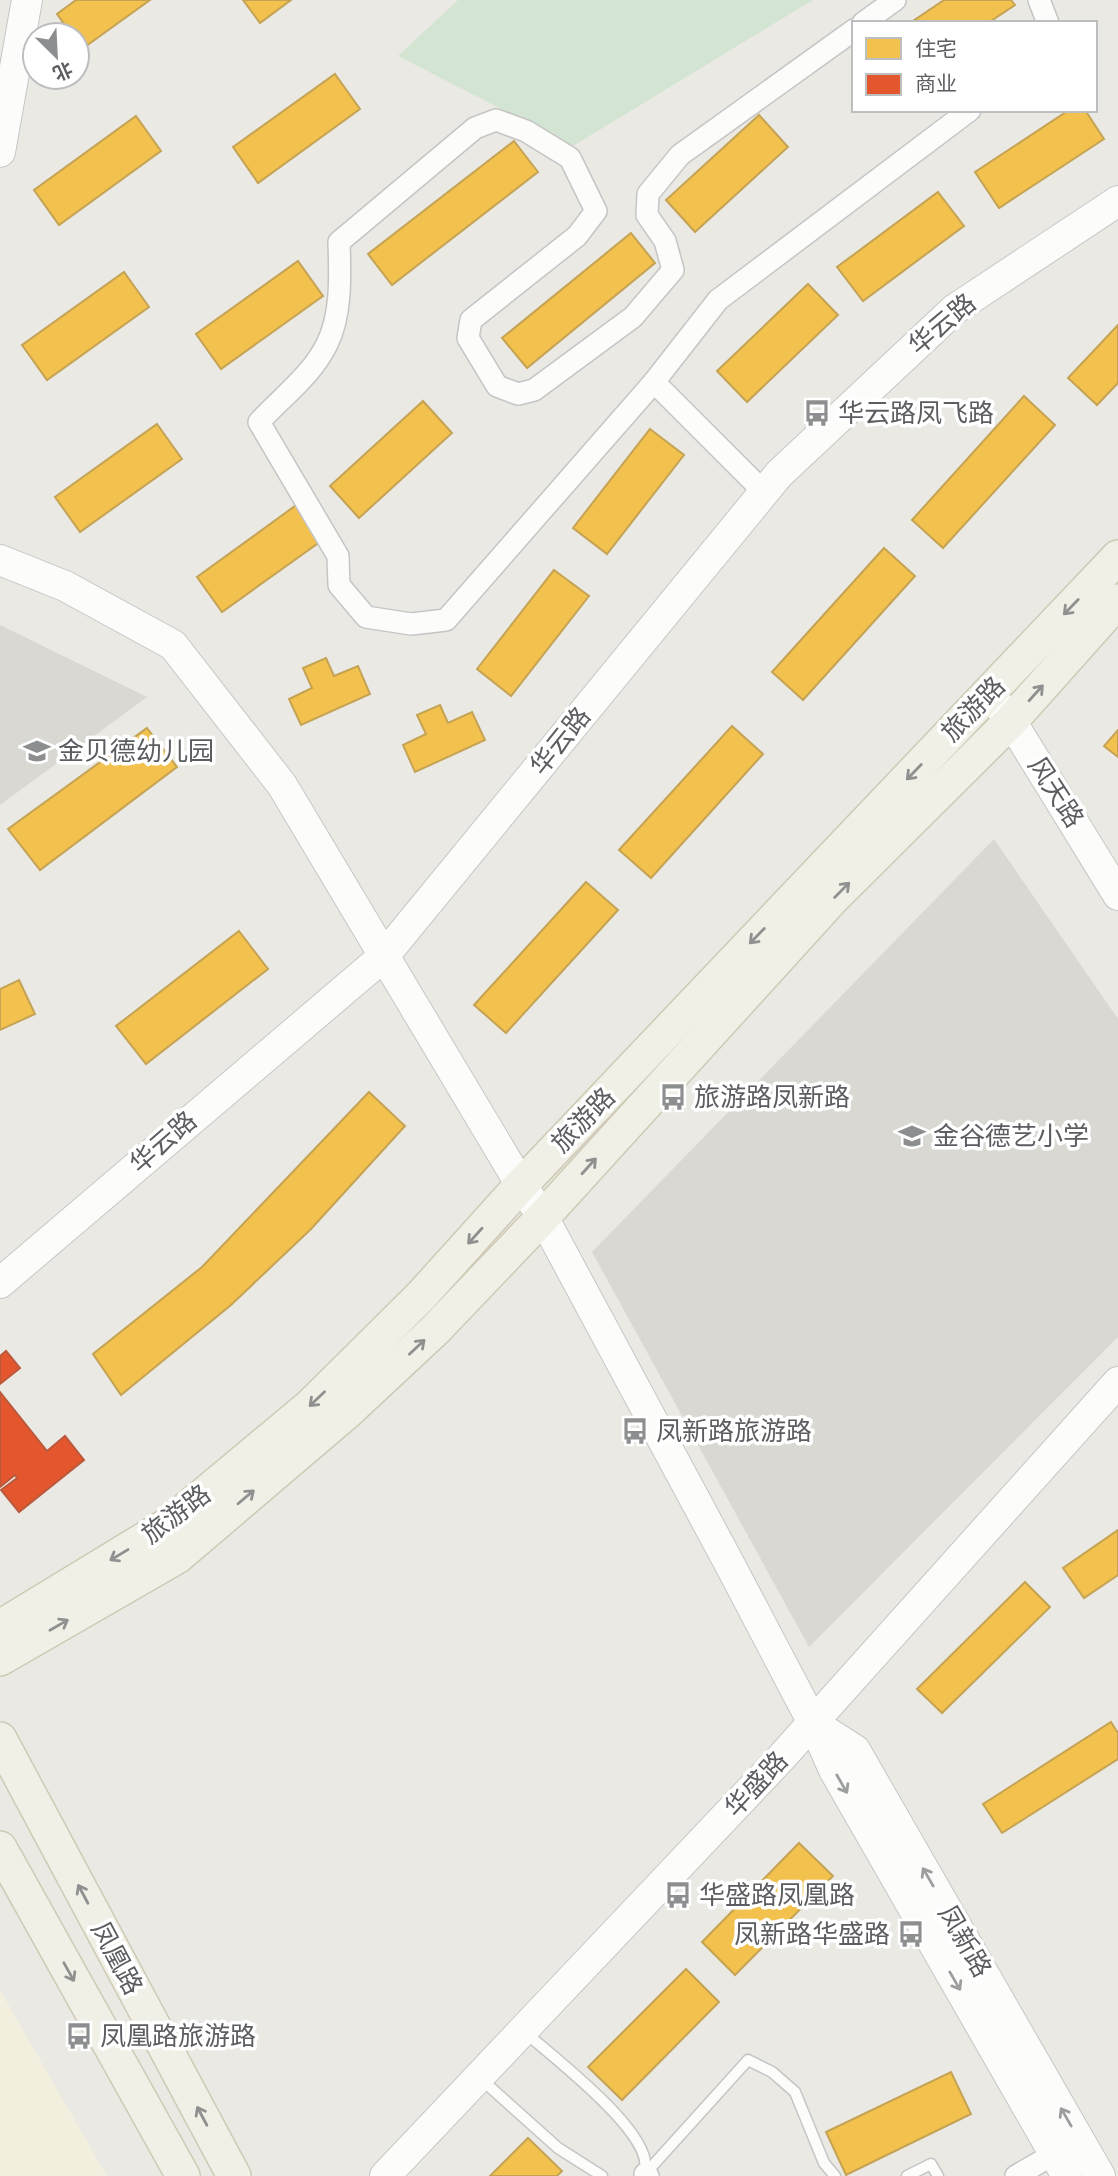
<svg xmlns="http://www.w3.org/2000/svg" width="1118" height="2176" font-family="'Exo 2','Noto Sans SC',sans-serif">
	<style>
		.commercial { fill: #f2efde }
		.education { fill: #dad8d3 }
		.green { fill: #d3e5d2 }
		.homes { fill: #f2c14e; stroke: #c5a354; stroke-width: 2 }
		.shops { fill: #e4572e; stroke: #bb593d; stroke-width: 2 }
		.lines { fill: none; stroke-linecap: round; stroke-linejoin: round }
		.lane-casing { stroke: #c6c5c5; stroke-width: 13 }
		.street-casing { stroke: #c6c5c5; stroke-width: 24 }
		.secondary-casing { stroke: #c6c7c6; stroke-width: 32 }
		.primary-casing { stroke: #cfcab5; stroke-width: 36 }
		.lane { stroke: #fcfcfb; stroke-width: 10 }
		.street { stroke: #fcfcfb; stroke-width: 21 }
		.secondary { stroke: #fcfcfb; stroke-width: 30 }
		.primary { stroke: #f1f0e7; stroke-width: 33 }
		.oneway { stroke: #909090 }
		.oneway2 { stroke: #9b9d9f }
		.labels { text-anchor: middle; stroke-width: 7; stroke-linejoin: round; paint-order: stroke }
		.street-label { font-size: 26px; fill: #5b5d61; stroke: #fff }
		.poi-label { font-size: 26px; fill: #5b5d61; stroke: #fff; text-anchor: start }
	</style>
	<rect width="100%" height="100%" fill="#eae9e4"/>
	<polygon class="commercial" points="0,1990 107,2176 0,2176"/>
	<g class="education">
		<polygon points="0,625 147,697 0,805"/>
		<polygon points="994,839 1118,1019 1118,1337 809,1647 592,1252"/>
	</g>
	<polygon class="green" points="458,0 813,0 573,146 398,56"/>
	<g class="homes">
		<polygon points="76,0 150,0 82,49 77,35 72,35 57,14"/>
		<polygon points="243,0 291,0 260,23"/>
		<polygon points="944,0 1011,0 1015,5 988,23 910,23"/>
		<polygon points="335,74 360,109 258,183 233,147"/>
		<polygon points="1069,110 1085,110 1104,139 999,208 975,172"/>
		<polygon points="759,115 788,147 695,232 666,200"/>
		<polygon points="136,116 161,151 59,225 34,190"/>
		<polygon points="514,141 538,172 392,285 368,254"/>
		<polygon points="938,192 964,226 863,301 837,267"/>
		<polygon points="631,233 655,263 527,368 502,338"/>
		<polygon points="298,261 323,296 221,369 196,334"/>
		<polygon points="124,272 149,307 47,380 22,345"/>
		<polygon points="808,284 838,315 747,402 717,371"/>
		<polygon points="1118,325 1118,383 1097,405 1068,378"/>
		<polygon points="1024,396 1055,425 943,548 912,520"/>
		<polygon points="423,401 452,433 359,518 330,486"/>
		<polygon points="157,424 182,459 80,532 55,497"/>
		<polygon points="650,429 684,455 607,554 573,528"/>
		<polygon points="299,503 324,539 222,612 197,577"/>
		<polygon points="884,548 915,576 803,700 772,672"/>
		<polygon points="554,570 589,596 511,696 477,669"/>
		<polygon points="326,658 334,676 358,666 370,694 301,725 289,699 312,688 303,668"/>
		<polygon points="440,705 448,723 472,712 485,740 415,772 403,745 426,734 417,715"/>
		<polygon points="732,726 763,754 651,878 619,850"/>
		<polygon points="147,728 177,767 40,870 8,829"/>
		<polygon points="1118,730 1118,757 1104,746"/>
		<polygon points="586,882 618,910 506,1033 474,1005"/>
		<polygon points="239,931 268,969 146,1064 116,1026"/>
		<polygon points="19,980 35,1014 0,1030 0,989"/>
		<polygon points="369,1092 405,1126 311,1229 231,1305 121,1395 93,1354 202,1267"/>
		<polygon points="1118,1530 1118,1575 1084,1598 1063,1568"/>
		<polygon points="1025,1582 1050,1607 942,1713 917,1689"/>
		<polygon points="1111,1722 1118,1733 1118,1759 1002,1833 983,1804"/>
		<polygon points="799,1843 833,1876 735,1975 702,1942"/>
		<polygon points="686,1969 719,2002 622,2100 588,2067"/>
		<polygon points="951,2072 971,2114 846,2175 826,2132"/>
		<polygon points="528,2138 562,2171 557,2176 490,2176"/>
	</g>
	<g class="shops">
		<polygon points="6,1351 20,1368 0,1384 0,1356"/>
		<polygon points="0,1392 47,1451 65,1436 84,1460 19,1512 1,1490 17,1478 15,1475 0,1487"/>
	</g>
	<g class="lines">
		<defs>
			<g id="lane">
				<path d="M526 2033C549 2054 666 2142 642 2175"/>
				<polyline points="481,2079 558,2148 602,2176"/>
				<polyline points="645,2174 748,2060 772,2072 795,2092 824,2163 835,2176"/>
				<polyline points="907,2176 931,2164 938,2176"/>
			</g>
			<g id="street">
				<polyline points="1039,0 1048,23"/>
				<polyline points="863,23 895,0"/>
				<path d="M654 382 446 620 411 624 366 617 339 585 338 556 259 422C282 397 312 375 327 344 342 314 340 275 339 242L475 128 496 120 526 131 570 158 596 211 577 236 471 320 468 338 497 386 518 394 534 390 633 317 673 270 665 241 647 215 648 194 680 155 854 30"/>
				<polyline points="764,492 654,382 718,300 970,110"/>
				<polyline points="645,2174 648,2176"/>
				<polyline points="1016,2176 1054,2154"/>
			</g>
			<g id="secondary">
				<polyline points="0,152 27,0"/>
				<polyline points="0,560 65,586 173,645 282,785 521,1185 543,1217 729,1563 813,1723 834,1770 1067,2176"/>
				<polyline points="989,693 1011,721 1118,895"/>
				<polyline points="0,1283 384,956 779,474 955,309 1118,201"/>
				<polyline points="813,1723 855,1750 1100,2176"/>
				<polyline points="385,2176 780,1759 1118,1382"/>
			</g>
			<g id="primary">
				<polyline points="0,1627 166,1526 310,1406 421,1296 521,1185 1118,557"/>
				<polyline points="0,1659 177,1557 346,1413 435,1330 543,1217 834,897 1011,721 1118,601"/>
				<polyline points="0,1739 234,2176"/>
				<polyline points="0,1848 183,2176"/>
			</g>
		</defs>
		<use href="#lane" class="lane-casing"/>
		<use href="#street" class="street-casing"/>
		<use href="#secondary" class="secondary-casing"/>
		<use href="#primary" class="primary-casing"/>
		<use href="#lane" class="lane"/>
		<use href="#street" class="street"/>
		<use href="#secondary" class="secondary"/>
		<use href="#primary" class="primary"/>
	</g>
	<defs><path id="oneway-shaft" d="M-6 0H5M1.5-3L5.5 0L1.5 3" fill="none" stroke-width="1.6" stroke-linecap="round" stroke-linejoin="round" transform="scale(1.75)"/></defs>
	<g class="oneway">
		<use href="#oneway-shaft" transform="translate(1071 607) rotate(134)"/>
		<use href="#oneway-shaft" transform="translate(1036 693) rotate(-48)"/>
		<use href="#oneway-shaft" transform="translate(914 772) rotate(134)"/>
		<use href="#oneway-shaft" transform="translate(842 890) rotate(-45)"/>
		<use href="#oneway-shaft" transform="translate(757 936) rotate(134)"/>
		<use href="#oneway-shaft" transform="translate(589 1166) rotate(-48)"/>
		<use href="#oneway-shaft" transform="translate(475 1236) rotate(132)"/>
		<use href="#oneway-shaft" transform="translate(417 1347) rotate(-43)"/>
		<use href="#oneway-shaft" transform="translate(317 1399) rotate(136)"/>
		<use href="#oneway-shaft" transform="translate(246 1497) rotate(-40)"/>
		<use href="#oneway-shaft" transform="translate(119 1555) rotate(149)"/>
		<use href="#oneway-shaft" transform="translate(59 1625) rotate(-30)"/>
		<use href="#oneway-shaft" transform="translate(83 1894) rotate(-118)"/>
		<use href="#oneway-shaft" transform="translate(69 1972) rotate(61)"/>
		<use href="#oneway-shaft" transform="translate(202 2116) rotate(-118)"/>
	</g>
	<g class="oneway2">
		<use href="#oneway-shaft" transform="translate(842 1784) rotate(60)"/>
		<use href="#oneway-shaft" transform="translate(928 1877) rotate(-120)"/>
		<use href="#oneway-shaft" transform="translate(955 1981) rotate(60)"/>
		<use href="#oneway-shaft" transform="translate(1066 2117) rotate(-120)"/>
	</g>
	<defs>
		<symbol id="bus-bare" viewBox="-9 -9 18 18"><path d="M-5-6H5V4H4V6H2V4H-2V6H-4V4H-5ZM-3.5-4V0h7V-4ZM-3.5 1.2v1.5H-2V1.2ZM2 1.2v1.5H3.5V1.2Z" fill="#8d8e8f" stroke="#fff" stroke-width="2.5" paint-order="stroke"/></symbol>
		<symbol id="school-bare" viewBox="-9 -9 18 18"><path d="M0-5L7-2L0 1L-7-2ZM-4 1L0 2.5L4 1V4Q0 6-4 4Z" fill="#8d8e8f" stroke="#fff" stroke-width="2.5" paint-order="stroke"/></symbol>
	</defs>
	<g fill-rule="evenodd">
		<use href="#bus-bare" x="798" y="394" width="38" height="38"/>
		<use href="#school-bare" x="18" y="732" width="38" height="38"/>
		<use href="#bus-bare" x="654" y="1078" width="38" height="38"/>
		<use href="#school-bare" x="893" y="1117" width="38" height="38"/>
		<use href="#bus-bare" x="616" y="1412" width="38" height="38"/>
		<use href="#bus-bare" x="659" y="1876" width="38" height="38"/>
		<use href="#bus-bare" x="892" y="1915" width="38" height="38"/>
		<use href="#bus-bare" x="60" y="2017" width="38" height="38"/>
	</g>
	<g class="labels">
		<g class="street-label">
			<text transform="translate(942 324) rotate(-40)" y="9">华云路</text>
			<text transform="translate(973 709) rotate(-46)" y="9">旅游路</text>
			<text transform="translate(560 741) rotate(-51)" y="9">华云路</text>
			<text transform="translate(1056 792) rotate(57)" y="9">风天路</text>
			<text transform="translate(583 1120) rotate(-46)" y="9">旅游路</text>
			<text transform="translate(163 1142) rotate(-41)" y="9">华云路</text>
			<text transform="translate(176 1514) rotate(-37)" y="9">旅游路</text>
			<text transform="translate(756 1784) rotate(-47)" y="9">华盛路</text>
			<text transform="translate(965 1941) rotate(60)" y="9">凤新路</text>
			<text transform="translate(117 1958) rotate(62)" y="9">凤凰路</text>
		</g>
		<g class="poi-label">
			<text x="838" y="422">华云路凤飞路</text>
			<text x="58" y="760">金贝德幼儿园</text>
			<text x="694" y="1106">旅游路凤新路</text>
			<text x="933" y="1145">金谷德艺小学</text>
			<text x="656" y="1440">凤新路旅游路</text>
			<text x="699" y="1904">华盛路凤凰路</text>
			<text x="890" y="1943" text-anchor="end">凤新路华盛路</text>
			<text x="100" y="2045">凤凰路旅游路</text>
		</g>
	</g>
	<rect x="852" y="21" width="245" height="91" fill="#ffffff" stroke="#bdbec0" stroke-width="2"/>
	<rect x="866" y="38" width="35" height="21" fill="#f2c14e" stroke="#bdbec0" stroke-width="2"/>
	<text x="915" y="56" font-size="21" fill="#5b5d61">住宅</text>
	<rect x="866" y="74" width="35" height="21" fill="#e4572e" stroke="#bdbec0" stroke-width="2"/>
	<text x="915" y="91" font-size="21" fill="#5b5d61">商业</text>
	<g transform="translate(56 56) rotate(156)"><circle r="33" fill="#ffffff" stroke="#bdbec0" stroke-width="2"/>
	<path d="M0-5L12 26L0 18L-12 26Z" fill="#8d8e8f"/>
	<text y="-10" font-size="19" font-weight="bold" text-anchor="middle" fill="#5b5d61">北</text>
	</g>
</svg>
